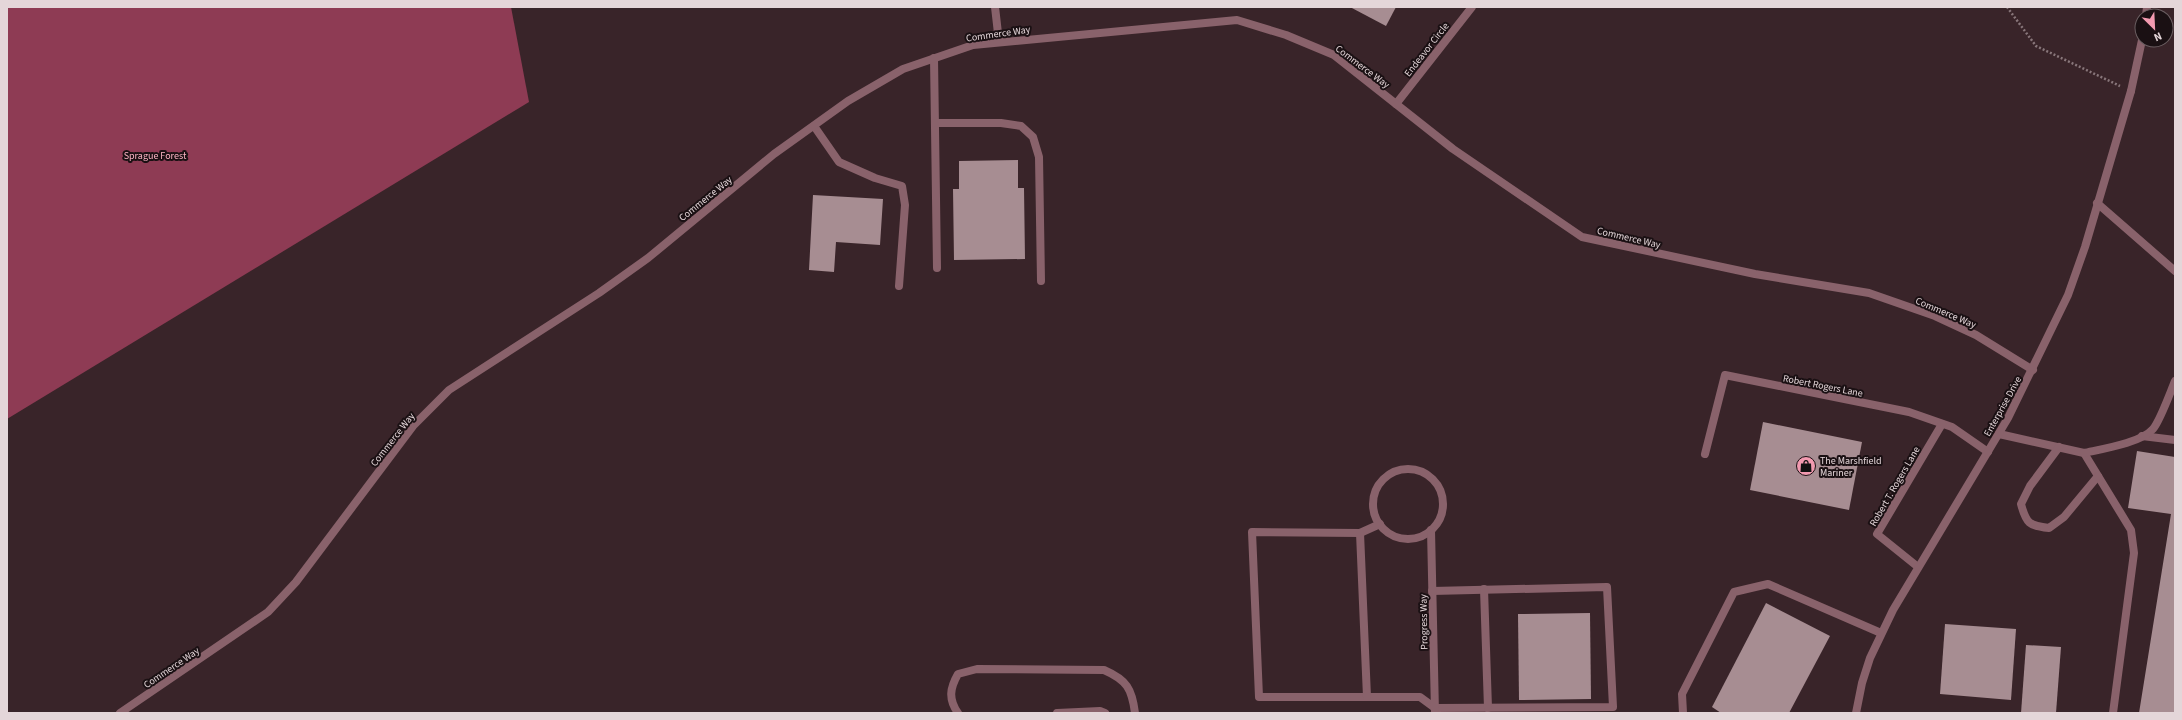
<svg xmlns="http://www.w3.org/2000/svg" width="2182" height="720" font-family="'Source Sans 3',sans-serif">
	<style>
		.forest { fill: #8e3b54 }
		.building { fill: #a78d92 }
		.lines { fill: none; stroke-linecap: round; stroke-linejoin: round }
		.path { stroke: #88767a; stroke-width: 2.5; stroke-dasharray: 2 2; stroke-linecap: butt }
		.service { stroke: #89626b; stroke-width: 8 }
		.minor { stroke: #89626b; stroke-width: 8 }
		.tertiary { stroke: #89626b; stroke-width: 8 }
		.labels { text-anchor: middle; stroke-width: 4; stroke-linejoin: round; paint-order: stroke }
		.street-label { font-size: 10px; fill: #e4d6d9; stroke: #1a1013 }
		.park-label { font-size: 10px; fill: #fdb4c5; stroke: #1a1013 }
		.poi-label { font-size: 10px; fill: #e4d6d9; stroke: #1a1013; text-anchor: start }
	</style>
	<rect width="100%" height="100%" fill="#392429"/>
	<polygon class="forest" points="7,7 511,7 529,102 7,419"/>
	<g class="building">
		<polygon points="1350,7 1396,7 1386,26"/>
		<polygon points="1018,160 1018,188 1024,188 1025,259 954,260 953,189 959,189 959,161"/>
		<polygon points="813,195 883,199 880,245 836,242 834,272 809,270"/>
		<polygon points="1763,422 1862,442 1849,510 1750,490"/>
		<polygon points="2137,451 2175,457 2175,713 2139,713 2171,514 2128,508"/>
		<polygon points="1766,603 1830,636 1789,713 1721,713 1712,707"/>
		<polygon points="1590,613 1591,699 1519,700 1518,614"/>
		<polygon points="1945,624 2016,629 2011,700 1940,694"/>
		<polygon points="2026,645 2061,647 2056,713 2021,713"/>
	</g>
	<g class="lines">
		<polyline class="path" points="2007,7 2036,46 2120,86"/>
		<g class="service">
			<polyline points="2146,16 2147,7"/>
			<polyline points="934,58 937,268"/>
			<polyline points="2131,91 2142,40"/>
			<polyline points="935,123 1001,123 1021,126 1033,137 1039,157 1041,281"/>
			<polyline points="814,126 839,162 875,178 902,186 905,205 899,286"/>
			<polyline points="2097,203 2175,271"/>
			<polyline points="1999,434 2084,453 2131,530 2134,553 2113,713"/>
			<polyline points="2142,436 2175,440"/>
			<path d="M2059 447 2030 486 2021 504C2026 523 2029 526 2049 528L2064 517 2098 476"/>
			<path d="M2084 453C2102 449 2141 443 2153 429 2160 421 2170 393 2175 381"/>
			<polyline points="1705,454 1725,375 1909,412 1952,427 1988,452"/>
			<polyline points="1380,524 1360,533 1252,532 1259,697 1420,697 1435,708 1613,707 1607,587 1432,591"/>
			<polyline points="1360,533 1367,697"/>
			<polyline points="1918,567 1877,534 1942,424"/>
			<polyline points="1484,589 1488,708"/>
			<path d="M958 713C948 699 950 688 958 674L977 669 1104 670C1127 680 1132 689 1135 713"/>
			<polyline points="1057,713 1100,711 1105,713"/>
			<polyline points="1683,713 1682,694 1734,592 1768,584 1881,633"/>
		</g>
		<g class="minor">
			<polyline points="995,7 999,42"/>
			<polyline points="1396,104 1472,7"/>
			<circle cx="1408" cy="504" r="35"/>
			<polyline points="1431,530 1435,713"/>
			<polyline points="120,713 268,612 296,582 413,426 449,390 599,293 648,258 774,154 848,101 903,69 973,45 1237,20 1286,35 1334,55 1453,149 1582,237 1755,274 1869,293 1935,316 1976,335 2033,370"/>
		</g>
		<polyline class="tertiary" points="1856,713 1862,683 1870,658 1893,610 2008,418 2068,295 2085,247 2131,91"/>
	</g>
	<defs>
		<symbol id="shop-disc" viewBox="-11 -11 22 22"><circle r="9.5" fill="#f29ab0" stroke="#1a1013"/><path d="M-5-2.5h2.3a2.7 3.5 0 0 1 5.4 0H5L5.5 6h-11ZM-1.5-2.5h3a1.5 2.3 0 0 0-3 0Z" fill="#111"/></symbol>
	</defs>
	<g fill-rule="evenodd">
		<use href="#shop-disc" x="1795" y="455" width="22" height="22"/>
	</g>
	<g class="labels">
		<g class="street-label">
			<text transform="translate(998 33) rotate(-8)" y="4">Commerce Way</text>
			<text transform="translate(1426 49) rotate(-52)" y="4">Endeavor Circle</text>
			<text transform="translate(1363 66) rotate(37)" y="4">Commerce Way</text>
			<text transform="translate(705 198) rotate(-39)" y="4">Commerce Way</text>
			<text transform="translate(1629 237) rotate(13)" y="4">Commerce Way</text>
			<text transform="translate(1946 312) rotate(23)" y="4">Commerce Way</text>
			<text transform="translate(1823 385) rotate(11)" y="4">Robert Rogers Lane</text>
			<text transform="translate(2002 406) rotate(-61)" y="4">Enterprise Drive</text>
			<text transform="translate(392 439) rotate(-52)" y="4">Commerce Way</text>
			<text transform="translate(1894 486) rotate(-60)" y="4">Robert T. Rogers Lane</text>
			<text transform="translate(1423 622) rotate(-91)" y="4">Progress Way</text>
			<text transform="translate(171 667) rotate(-34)" y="4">Commerce Way</text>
		</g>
		<g class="park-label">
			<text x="155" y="159">Sprague Forest</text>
		</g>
		<g class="poi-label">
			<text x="1820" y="464">The Marshfield<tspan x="1820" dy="12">Mariner</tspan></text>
		</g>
	</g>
	<rect width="2182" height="720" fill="none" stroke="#e4d6d9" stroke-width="16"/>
	<g transform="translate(2154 28) rotate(156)"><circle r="19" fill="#1a1013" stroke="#6b5f62"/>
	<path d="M0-3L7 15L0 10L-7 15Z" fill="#f29ab0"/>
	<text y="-6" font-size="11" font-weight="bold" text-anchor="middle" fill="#e4d6d9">N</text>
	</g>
</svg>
